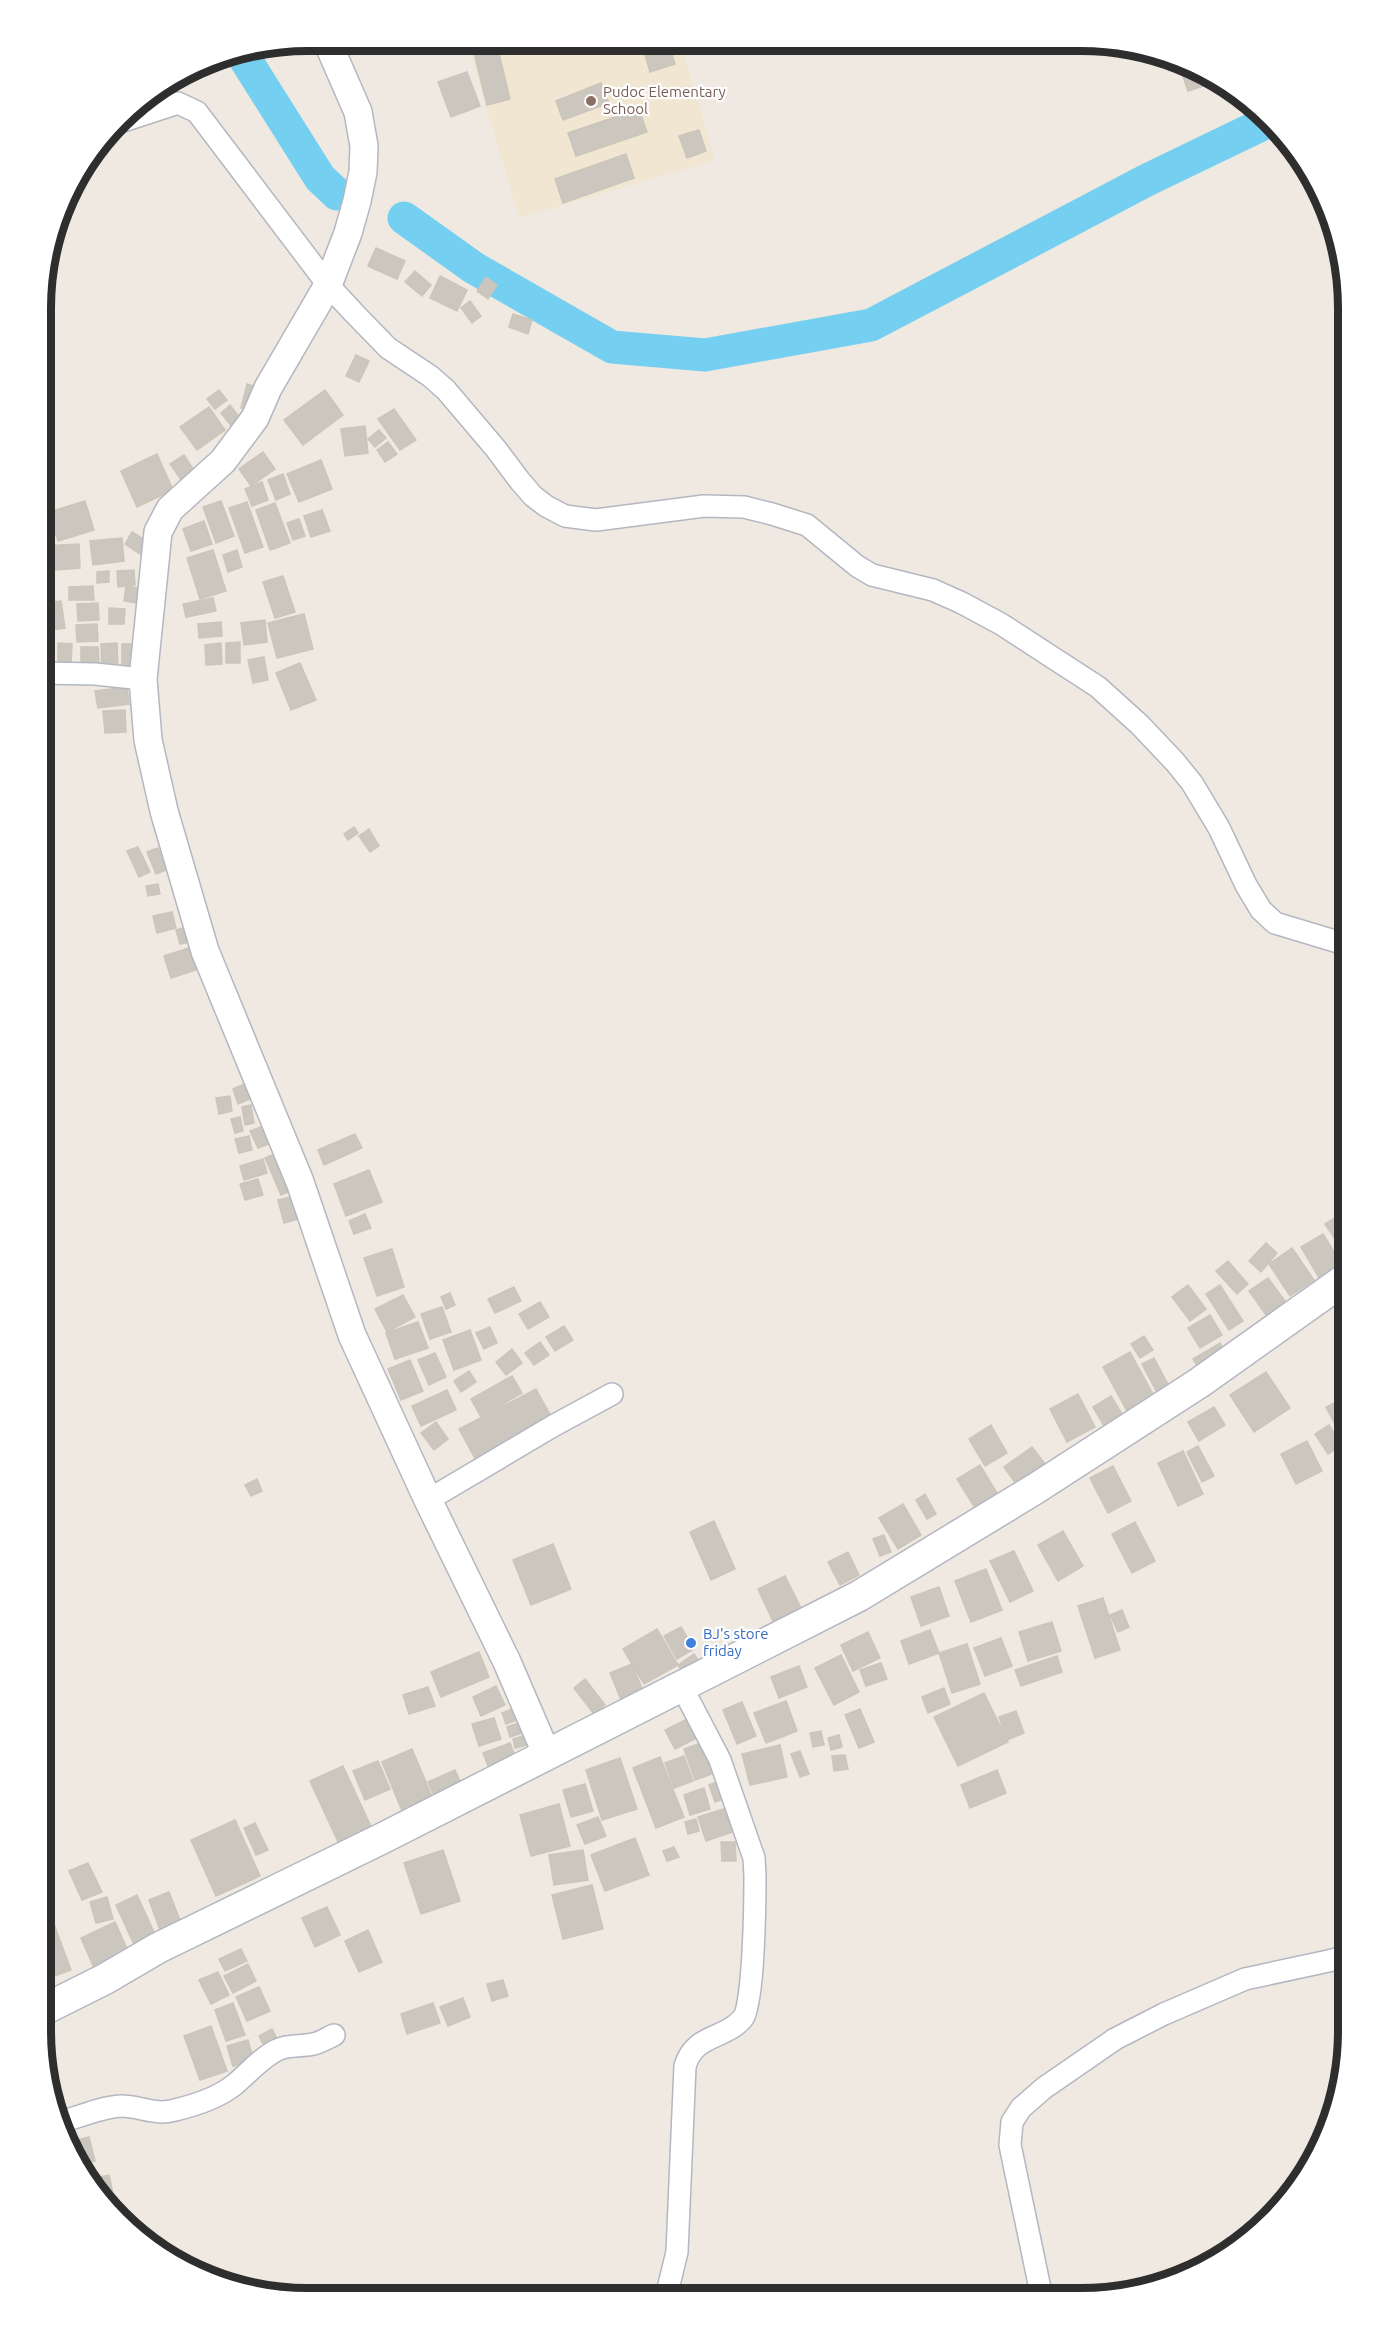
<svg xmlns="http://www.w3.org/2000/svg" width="1389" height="2339" font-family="Ubuntu,sans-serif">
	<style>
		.education { fill: #f0e6d1 }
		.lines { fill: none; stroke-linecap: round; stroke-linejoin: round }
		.river { stroke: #75cff0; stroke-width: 33 }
		.building { fill: #cbc7bf; stroke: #cbc5ba; stroke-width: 1.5 }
		.minor-casing { stroke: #b4b7c1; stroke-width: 24 }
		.tertiary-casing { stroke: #b4b7c1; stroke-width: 30 }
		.secondary-casing { stroke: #b4b7c1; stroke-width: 33 }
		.minor { stroke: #fff; stroke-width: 21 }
		.tertiary { stroke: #fff; stroke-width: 27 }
		.secondary { stroke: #fff; stroke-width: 30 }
		.education-dot { fill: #8d6e63; stroke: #fff; stroke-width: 2 }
		.shop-dot { fill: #3f7fe0; stroke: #fff; stroke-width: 2 }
		.labels { text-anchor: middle; stroke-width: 4.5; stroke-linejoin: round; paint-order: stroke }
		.education-label { font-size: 15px; fill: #785e54; stroke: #fff; text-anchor: start }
		.shop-label { font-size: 15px; fill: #366cbe; stroke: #fff; text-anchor: start }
		.rim { fill: none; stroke: #2e2e2e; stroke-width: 8 }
	</style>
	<rect width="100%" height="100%" fill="#efe9e1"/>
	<polygon class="education" points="467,41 680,42 715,160 519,218"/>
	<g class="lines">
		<g class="river">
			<polyline points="242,54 320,178 337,194"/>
			<polyline points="404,218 474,268 612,347 705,355 871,325 1147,180 1269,121"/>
		</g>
	</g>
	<g class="building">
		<polygon points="471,41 496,41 510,99 487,105"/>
		<polygon points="641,41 668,42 675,64 650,72"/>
		<polygon points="1187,63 1218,81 1188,91 1179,65"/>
		<polygon points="467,72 480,106 451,117 438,82"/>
		<polygon points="601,83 609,103 563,120 556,101"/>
		<polygon points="639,109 647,132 576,156 568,133"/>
		<polygon points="699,130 706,151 687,158 679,136"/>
		<polygon points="626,154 634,178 563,203 555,179"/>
		<polygon points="376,248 405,261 397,279 368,266"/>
		<polygon points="415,271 431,285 422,296 405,282"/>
		<polygon points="440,276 467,290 457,311 430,298"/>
		<polygon points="486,277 497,285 488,299 477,291"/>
		<polygon points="470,301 481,316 472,323 461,308"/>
		<polygon points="513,314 532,320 528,334 509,327"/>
		<polygon points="356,355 369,361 359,382 346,376"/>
		<polygon points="247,384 257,387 252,411 241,408"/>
		<polygon points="219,390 227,400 215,409 207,399"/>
		<polygon points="325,390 343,415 303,445 284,420"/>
		<polygon points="230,405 242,421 233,428 221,413"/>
		<polygon points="209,407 225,430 197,450 180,427"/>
		<polygon points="394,409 416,440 400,450 378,419"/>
		<polygon points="365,426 368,453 345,456 341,429"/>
		<polygon points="379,430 386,438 375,447 368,439"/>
		<polygon points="388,442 397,454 385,462 377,450"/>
		<polygon points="263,452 275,469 251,486 239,469"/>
		<polygon points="157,454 173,490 137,507 121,471"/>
		<polygon points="184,455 195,472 182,481 170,464"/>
		<polygon points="321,460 332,489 299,502 287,474"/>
		<polygon points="283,474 290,494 276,500 268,480"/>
		<polygon points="262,482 268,500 252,506 245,489"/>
		<polygon points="85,501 94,530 58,541 49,512"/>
		<polygon points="221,501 234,536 216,543 203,507"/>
		<polygon points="247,502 263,547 245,553 229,508"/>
		<polygon points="275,503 290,543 270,550 256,510"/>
		<polygon points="322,510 330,531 311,537 304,516"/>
		<polygon points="299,519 305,536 293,540 287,523"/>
		<polygon points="204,521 212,544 191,551 183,529"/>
		<polygon points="132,532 151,544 143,556 125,544"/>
		<polygon points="122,538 124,561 93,565 90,541"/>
		<polygon points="79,544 80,568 44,571 43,546"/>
		<polygon points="213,550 226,591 200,599 187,558"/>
		<polygon points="237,550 242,567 228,572 223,555"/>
		<polygon points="134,570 135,585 118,587 117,571"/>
		<polygon points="109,571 109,582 97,583 97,572"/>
		<polygon points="283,576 295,612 275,618 263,582"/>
		<polygon points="93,586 94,600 69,600 69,587"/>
		<polygon points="126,586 143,589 141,604 124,601"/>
		<polygon points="213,598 216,611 186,617 183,604"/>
		<polygon points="61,601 65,628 42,631 42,603"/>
		<polygon points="98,603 99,620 78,621 77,604"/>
		<polygon points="109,608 125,609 124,624 109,624"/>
		<polygon points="304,614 313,649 277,658 268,623"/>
		<polygon points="265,620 267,642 244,645 241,623"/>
		<polygon points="221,622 222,636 199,638 198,624"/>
		<polygon points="97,624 98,641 77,642 76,625"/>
		<polygon points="240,642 240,663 226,663 226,643"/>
		<polygon points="58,643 72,644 71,666 58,665"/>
		<polygon points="117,643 118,668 102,669 101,644"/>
		<polygon points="221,643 222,664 206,665 205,645"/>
		<rect x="122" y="644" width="19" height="32"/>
		<polygon points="81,647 98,647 99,663 81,663"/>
		<polygon points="42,649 54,652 50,672 42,670"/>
		<polygon points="264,657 268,680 253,683 248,660"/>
		<polygon points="300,663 316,700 291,710 276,673"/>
		<polygon points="127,687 129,704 98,708 95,691"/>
		<polygon points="125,710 126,732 105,733 103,711"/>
		<polygon points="354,827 358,833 348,840 344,834"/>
		<polygon points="369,829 379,846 370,852 359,836"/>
		<polygon points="138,847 150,872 139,877 127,851"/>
		<polygon points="158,848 166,870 156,874 147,852"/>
		<polygon points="158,884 160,894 148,896 146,886"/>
		<polygon points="172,912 176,928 157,933 153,916"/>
		<polygon points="195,925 199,940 180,944 176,930"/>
		<polygon points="195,946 202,968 171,978 164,956"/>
		<polygon points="254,1080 260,1095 238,1104 233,1089"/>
		<polygon points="230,1096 232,1111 219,1114 216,1098"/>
		<polygon points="251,1105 254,1123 245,1125 242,1107"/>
		<polygon points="240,1117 243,1131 235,1133 231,1119"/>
		<polygon points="269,1124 276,1141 258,1148 250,1131"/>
		<polygon points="355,1134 362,1148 324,1165 318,1150"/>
		<polygon points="249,1136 252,1150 239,1153 235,1139"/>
		<polygon points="280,1152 296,1189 281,1195 265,1158"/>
		<polygon points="263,1159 267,1173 244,1180 240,1166"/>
		<polygon points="369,1170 382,1202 346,1216 334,1184"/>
		<polygon points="258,1179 263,1195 245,1200 240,1184"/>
		<polygon points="302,1194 309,1216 284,1223 278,1200"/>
		<polygon points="365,1214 371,1228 354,1234 349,1221"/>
		<polygon points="1336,1217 1348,1236 1348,1255 1346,1256 1325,1224"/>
		<polygon points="1323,1234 1344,1268 1321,1281 1301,1247"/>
		<polygon points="1266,1243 1277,1253 1261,1272 1249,1261"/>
		<polygon points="1292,1248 1314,1280 1290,1296 1269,1264"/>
		<polygon points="392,1249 404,1287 377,1296 364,1258"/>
		<polygon points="1228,1261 1248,1284 1237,1294 1216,1271"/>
		<polygon points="1268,1278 1285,1301 1266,1315 1249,1291"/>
		<polygon points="1188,1285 1206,1309 1190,1321 1172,1297"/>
		<polygon points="1220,1285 1243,1321 1229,1330 1206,1294"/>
		<polygon points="514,1287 521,1301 495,1313 488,1299"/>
		<polygon points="450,1293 455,1305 446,1309 441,1297"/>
		<polygon points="403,1295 415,1317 387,1332 375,1309"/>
		<polygon points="540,1302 549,1317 528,1329 519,1314"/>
		<polygon points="442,1307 451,1332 430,1339 421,1314"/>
		<polygon points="1210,1315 1222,1335 1200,1348 1188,1328"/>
		<polygon points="418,1322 428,1348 395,1359 386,1333"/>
		<polygon points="564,1326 573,1340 555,1351 546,1337"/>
		<polygon points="490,1327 497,1343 484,1349 476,1333"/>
		<polygon points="470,1330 481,1360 454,1370 443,1340"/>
		<polygon points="1144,1336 1153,1350 1140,1358 1131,1344"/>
		<polygon points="540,1342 549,1355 534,1365 525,1353"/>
		<polygon points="1220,1343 1229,1359 1203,1375 1193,1359"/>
		<polygon points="512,1349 522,1363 506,1375 496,1362"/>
		<polygon points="1130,1352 1154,1396 1127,1411 1103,1367"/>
		<polygon points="435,1353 446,1377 429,1385 418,1360"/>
		<polygon points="1154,1358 1171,1390 1159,1396 1142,1364"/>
		<polygon points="410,1360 423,1391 401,1400 388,1369"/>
		<polygon points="469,1371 476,1382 461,1392 454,1381"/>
		<polygon points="1266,1372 1290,1408 1254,1432 1230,1395"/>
		<polygon points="512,1376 522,1393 481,1417 471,1399"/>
		<polygon points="536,1389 553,1420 476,1460 459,1429"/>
		<polygon points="447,1390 456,1410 421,1426 412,1406"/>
		<polygon points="1078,1394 1095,1427 1067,1442 1050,1409"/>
		<polygon points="1111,1396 1125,1419 1107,1431 1093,1407"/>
		<polygon points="1338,1401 1348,1421 1348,1430 1340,1434 1326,1407"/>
		<polygon points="1214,1407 1225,1425 1199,1441 1188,1422"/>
		<polygon points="436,1422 448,1439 434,1450 421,1433"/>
		<polygon points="991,1425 1007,1453 985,1466 969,1439"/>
		<polygon points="1329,1425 1342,1445 1328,1454 1315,1434"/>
		<polygon points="1307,1441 1322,1471 1296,1484 1281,1454"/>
		<polygon points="1198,1446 1214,1476 1202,1482 1187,1452"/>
		<polygon points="1032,1447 1045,1464 1016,1484 1004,1467"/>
		<polygon points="1183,1451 1203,1494 1178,1506 1158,1463"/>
		<polygon points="980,1465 1000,1498 977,1511 957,1479"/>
		<polygon points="1113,1466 1131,1501 1108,1513 1090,1478"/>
		<polygon points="257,1479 262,1491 251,1496 245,1485"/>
		<polygon points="925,1494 936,1514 927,1519 916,1500"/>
		<polygon points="903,1504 921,1535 898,1549 879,1518"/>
		<polygon points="714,1521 735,1569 711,1580 690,1532"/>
		<polygon points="1135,1522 1155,1561 1132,1573 1112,1534"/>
		<polygon points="1063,1531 1083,1566 1058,1581 1038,1545"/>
		<polygon points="884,1535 891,1552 880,1556 873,1539"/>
		<polygon points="553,1544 571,1589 531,1605 513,1560"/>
		<polygon points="1014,1551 1033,1591 1010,1602 990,1561"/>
		<polygon points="848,1552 859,1575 840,1585 828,1562"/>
		<polygon points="986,1569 1002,1610 971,1622 955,1581"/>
		<polygon points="785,1576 806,1618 778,1632 758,1589"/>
		<polygon points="939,1587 949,1616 921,1626 911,1597"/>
		<polygon points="1103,1598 1120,1650 1095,1658 1078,1606"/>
		<polygon points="1122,1610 1129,1627 1118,1632 1110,1615"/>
		<polygon points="1052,1622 1061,1651 1028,1661 1019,1632"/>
		<polygon points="681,1627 694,1649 677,1659 664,1636"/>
		<polygon points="657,1629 678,1665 644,1684 623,1649"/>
		<polygon points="930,1630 939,1653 909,1664 901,1641"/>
		<polygon points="868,1632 880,1658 853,1671 841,1645"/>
		<polygon points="1001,1638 1012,1666 985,1676 974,1648"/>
		<polygon points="967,1644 980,1684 952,1693 939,1653"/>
		<polygon points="479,1652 489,1677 441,1697 431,1672"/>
		<polygon points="694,1654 703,1667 686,1678 678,1665"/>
		<polygon points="841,1655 859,1692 834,1705 815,1668"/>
		<polygon points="1057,1656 1062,1672 1021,1686 1015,1670"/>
		<polygon points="881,1663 887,1679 866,1686 860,1670"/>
		<polygon points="632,1664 646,1698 624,1707 610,1673"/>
		<polygon points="799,1666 807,1687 779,1698 771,1677"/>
		<polygon points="585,1679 605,1705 594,1714 574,1688"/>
		<polygon points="496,1686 505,1705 481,1716 473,1697"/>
		<polygon points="428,1687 435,1706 409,1714 403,1695"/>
		<polygon points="944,1688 950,1704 928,1713 922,1697"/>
		<polygon points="984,1693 1008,1742 958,1766 934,1717"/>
		<polygon points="786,1701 797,1731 766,1743 754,1713"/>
		<polygon points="742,1702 756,1736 737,1744 723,1710"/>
		<polygon points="524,1704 529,1716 506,1724 502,1713"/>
		<polygon points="860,1709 874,1742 859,1748 845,1715"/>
		<polygon points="1016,1711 1024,1733 1007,1740 999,1717"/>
		<polygon points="695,1715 705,1734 675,1749 665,1730"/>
		<polygon points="494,1718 501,1739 479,1746 472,1724"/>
		<polygon points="530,1719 534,1729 510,1737 507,1727"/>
		<polygon points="821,1731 824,1745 813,1747 810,1733"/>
		<polygon points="536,1732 539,1742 515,1748 513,1739"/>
		<polygon points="839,1735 842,1747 831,1750 828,1738"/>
		<polygon points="709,1740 720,1771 695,1780 684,1749"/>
		<polygon points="510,1743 517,1761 490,1771 483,1753"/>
		<polygon points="780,1745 787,1777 750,1785 742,1754"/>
		<polygon points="412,1749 436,1806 405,1818 382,1762"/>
		<polygon points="800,1751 809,1774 800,1777 791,1754"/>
		<polygon points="845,1755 848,1769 834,1771 832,1756"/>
		<polygon points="684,1756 693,1781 674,1788 665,1763"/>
		<polygon points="660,1757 684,1817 656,1828 633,1768"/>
		<polygon points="620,1758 637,1809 602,1820 586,1770"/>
		<polygon points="378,1761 390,1789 365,1800 353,1771"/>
		<polygon points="343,1766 373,1831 340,1846 310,1781"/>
		<polygon points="455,1770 464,1790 437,1802 428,1782"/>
		<polygon points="997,1770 1006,1793 970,1808 961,1785"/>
		<polygon points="724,1779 731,1796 715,1802 709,1785"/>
		<polygon points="585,1784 593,1811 571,1817 563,1790"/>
		<polygon points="704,1788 710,1809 690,1815 684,1795"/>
		<polygon points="559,1804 570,1846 531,1856 520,1815"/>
		<polygon points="730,1807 738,1830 706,1841 698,1817"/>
		<polygon points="598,1817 606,1836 585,1844 577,1825"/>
		<polygon points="696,1819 699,1831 688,1834 685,1822"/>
		<polygon points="235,1820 260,1876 216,1896 191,1840"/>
		<polygon points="255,1823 268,1850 256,1855 244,1828"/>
		<polygon points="635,1838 649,1875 605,1891 591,1855"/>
		<polygon points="721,1842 735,1842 736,1861 722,1861"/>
		<polygon points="674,1847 679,1857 667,1861 663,1851"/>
		<polygon points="443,1850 460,1901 421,1914 404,1863"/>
		<polygon points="583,1850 588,1880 554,1885 549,1855"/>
		<polygon points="88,1863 102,1892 82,1900 69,1871"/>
		<polygon points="592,1885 603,1929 563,1939 552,1895"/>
		<polygon points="169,1892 184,1930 163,1938 149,1900"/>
		<polygon points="137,1895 159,1943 138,1953 116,1905"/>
		<polygon points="107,1897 113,1919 96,1923 90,1902"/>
		<polygon points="327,1907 340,1935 315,1947 302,1918"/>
		<polygon points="51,1916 71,1970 49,1978 41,1957 41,1920"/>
		<polygon points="115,1922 133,1962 98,1977 81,1938"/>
		<polygon points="368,1930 382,1962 359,1972 345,1941"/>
		<polygon points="241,1949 247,1961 225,1971 219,1959"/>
		<polygon points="248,1964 256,1981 233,1993 224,1976"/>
		<polygon points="218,1972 229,1995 211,2004 199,1980"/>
		<polygon points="503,1980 508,1996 492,2001 487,1984"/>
		<polygon points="259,1987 270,2011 247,2021 236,1997"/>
		<polygon points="463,1998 470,2017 448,2026 440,2007"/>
		<polygon points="233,2003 245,2035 226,2041 215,2010"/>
		<polygon points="433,2003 440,2023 407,2034 401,2014"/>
		<polygon points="211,2026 227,2071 200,2080 184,2036"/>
		<polygon points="272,2029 280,2044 267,2051 259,2036"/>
		<polygon points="248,2040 254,2061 233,2066 227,2046"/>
		<polygon points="89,2137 95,2161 79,2165 66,2143"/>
		<polygon points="109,2175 117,2212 115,2212 96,2194 88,2179"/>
	</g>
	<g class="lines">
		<defs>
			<g id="minor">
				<polyline points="120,122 178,103 197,112 328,285 354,313 388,348 430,376 446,390 496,449 520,481 533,496 546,506 565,516 596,520 704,506 744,507 772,514 807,525 857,566 872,575 933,590 962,603 1001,624 1098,687 1140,725 1175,762 1192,783 1219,828 1246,885 1261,910 1275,923 1348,945"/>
				<polyline points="42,673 95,674 143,679"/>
				<polyline points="428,1500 553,1426 612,1394"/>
				<path d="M59 2123C78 2117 101 2107 121 2106 140 2106 156 2116 175 2110 196 2105 218 2098 234 2085 249 2073 259 2059 277 2050 288 2044 300 2047 313 2044 320 2043 327 2038 334 2035"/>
				<path d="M666 2297 677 2252 685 2066C695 2033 725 2040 743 2018 754 2004 755 1899 755 1876L754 1858 720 1760 682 1687"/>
				<polyline points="1042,2298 1010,2145 1012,2122 1021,2108 1044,2088 1115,2039 1164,2014 1245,1979 1333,1960 1348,1955"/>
			</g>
			<polyline id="tertiary" points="327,41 358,112 364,146 363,172 357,201 348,233 328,285 268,388 255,418 223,461 170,509 158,532 143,679 148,740 164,811 205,951 300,1182 352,1335 428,1500 507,1662 547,1755"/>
			<polyline id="secondary" points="41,2011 105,1979 158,1948 383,1838 859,1596 1035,1489 1199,1383 1348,1277"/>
		</defs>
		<use href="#minor" class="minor-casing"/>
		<use href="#tertiary" class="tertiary-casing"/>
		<use href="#secondary" class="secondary-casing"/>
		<use href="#minor" class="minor"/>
		<use href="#tertiary" class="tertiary"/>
		<use href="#secondary" class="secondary"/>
	</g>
	<circle class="education-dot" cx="591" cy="101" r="6"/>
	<circle class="shop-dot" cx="691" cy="1643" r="6"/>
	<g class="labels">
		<g class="education-label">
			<text x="603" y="97">Pudoc Elementary<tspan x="603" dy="17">School</tspan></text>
		</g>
		<g class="shop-label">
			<text x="703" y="1639">BJ's store<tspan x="703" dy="17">friday</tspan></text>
		</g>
	</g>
	<path d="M0 0H1389V2339H0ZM308 51H1081A257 257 0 0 1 1338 308V2031A257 257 0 0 1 1081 2288H308A257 257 0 0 1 51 2031V308A257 257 0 0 1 308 51Z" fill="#fff" fill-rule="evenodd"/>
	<path class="rim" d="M308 51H1081A257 257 0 0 1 1338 308V2031A257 257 0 0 1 1081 2288H308A257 257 0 0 1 51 2031V308A257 257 0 0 1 308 51Z"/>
</svg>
